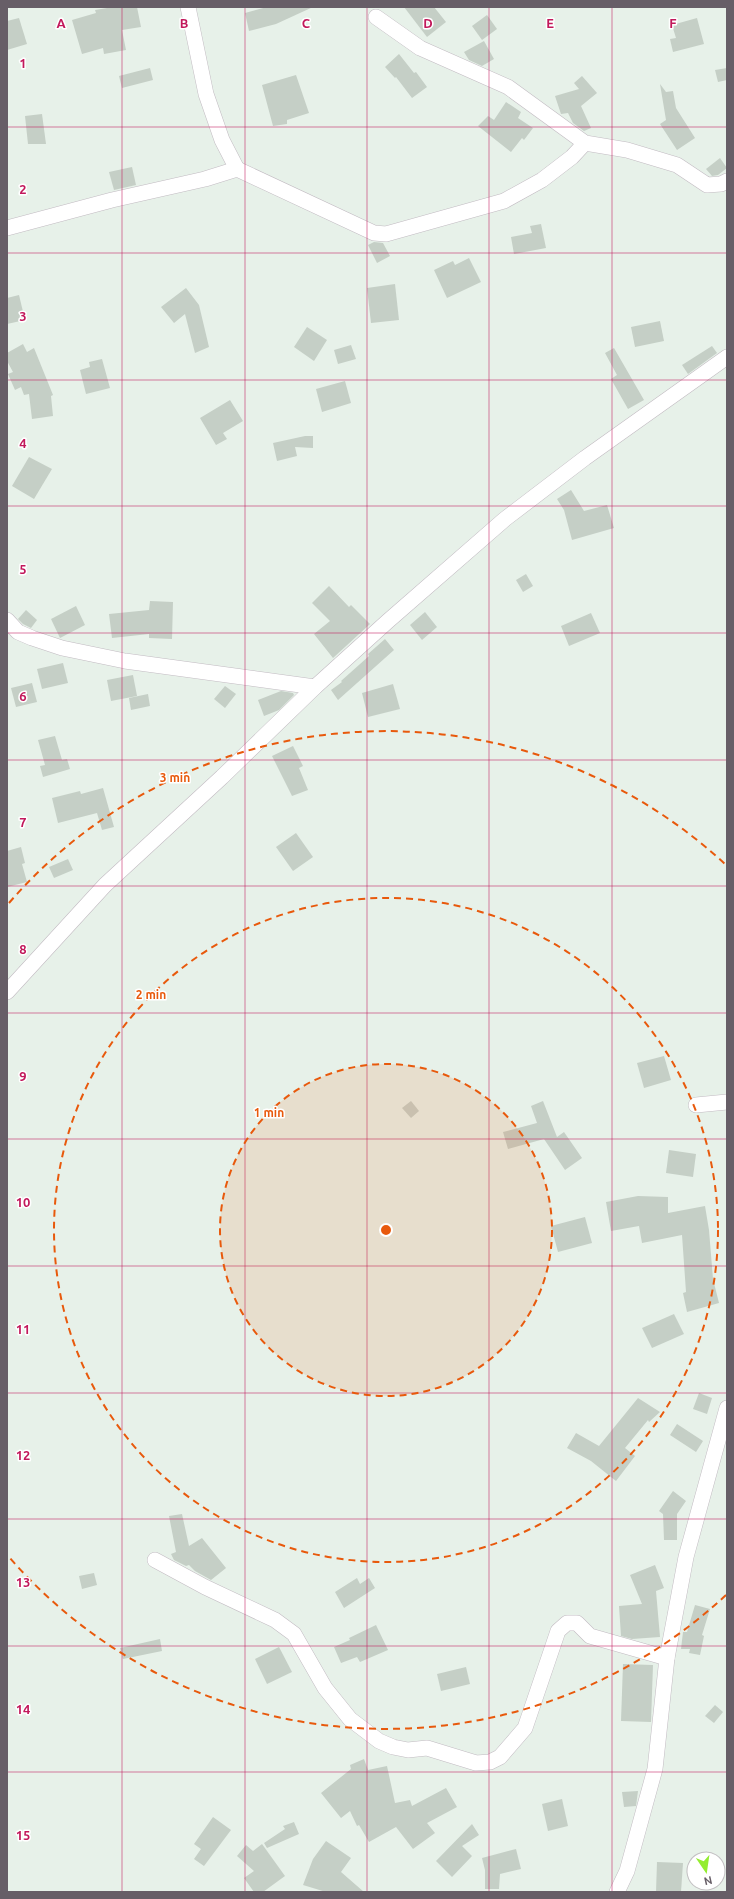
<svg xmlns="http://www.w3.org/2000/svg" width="734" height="1899" font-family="Ubuntu,sans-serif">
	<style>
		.building { fill: #c5cfc6 }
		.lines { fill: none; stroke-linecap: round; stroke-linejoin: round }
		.minor-casing { stroke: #c2bbc2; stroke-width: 16 }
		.minor { stroke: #fff; stroke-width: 15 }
		.grid { fill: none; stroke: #c2185b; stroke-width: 1; stroke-opacity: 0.55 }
		.ring { fill: none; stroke: #e8590c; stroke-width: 2; stroke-dasharray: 7 5 }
		.grid-label { font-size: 13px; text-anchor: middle; font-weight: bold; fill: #c2185b; stroke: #fff; stroke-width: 3; stroke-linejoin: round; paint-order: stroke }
		.centre { fill: #e8590c; stroke: #fff; stroke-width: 2 }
		.ring-label { font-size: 12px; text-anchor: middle; font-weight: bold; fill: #e8590c; stroke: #fff; stroke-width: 3; stroke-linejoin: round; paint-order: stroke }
	</style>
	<rect width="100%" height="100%" fill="#e7f1e9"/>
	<g class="building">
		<polygon points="113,7 137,7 141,27 122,30 126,50 104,54 103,48 82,54 72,20 96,13 95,10"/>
		<polygon points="267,7 313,7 276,24 249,31 245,13"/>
		<polygon points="404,7 434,7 446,22 427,37"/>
		<polygon points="487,15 497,29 482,40 472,26"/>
		<polygon points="19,18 27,44 7,50 7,21"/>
		<polygon points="697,18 704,44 673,52 670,39 676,38 672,25"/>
		<polygon points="484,41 494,59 482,66 469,60 464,52"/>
		<polygon points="399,54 414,73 416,72 427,87 412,98 396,77 395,78 385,67"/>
		<polygon points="150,68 153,80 122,88 119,76"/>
		<polygon points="727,68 727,80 718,82 715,70"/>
		<polygon points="296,75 309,113 287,120 287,124 273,126 262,85"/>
		<polygon points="582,76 597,93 581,106 591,128 584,131 573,123 568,113 561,114 555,96 579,89 574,83"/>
		<polygon points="660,84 666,92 673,91 676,108 695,138 677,150 660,124 666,120"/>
		<polygon points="506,102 521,112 518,118 533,128 524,140 522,138 511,152 478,126 488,116 494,120"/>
		<polygon points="42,114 46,144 28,144 25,116"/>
		<polygon points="720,158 727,168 718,175 712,176 706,169"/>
		<polygon points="132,167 136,185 114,190 109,172"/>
		<polygon points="541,224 546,248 514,254 511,237 532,233 530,226"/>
		<polygon points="374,242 383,243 390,256 377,263 368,245"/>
		<polygon points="469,258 481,282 447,298 434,270 453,261 455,265"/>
		<polygon points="395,284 399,320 371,323 367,288"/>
		<polygon points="186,288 199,305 209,347 195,353 185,314 174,323 161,307"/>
		<polygon points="19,295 25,320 7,324 7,298"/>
		<polygon points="660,321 664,341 635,347 631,327"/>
		<polygon points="307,327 327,340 314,361 294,347"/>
		<polygon points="23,344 27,352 34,348 53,395 51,396 53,416 32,419 29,394 24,395 21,387 15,390 8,374 13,372 7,361 7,353"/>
		<polygon points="351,345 356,359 338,364 334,350"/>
		<polygon points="712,346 717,353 688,374 682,365"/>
		<polygon points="614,348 644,400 628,409 611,379 617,375 605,353"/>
		<polygon points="102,359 110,388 86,394 80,370 90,367 89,362"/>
		<polygon points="345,381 351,403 322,412 316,389"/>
		<polygon points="230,400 243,421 223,433 227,439 216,445 200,418"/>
		<polygon points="305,436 313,436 313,448 295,447 297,456 277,461 273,443"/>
		<polygon points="29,457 52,469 34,499 12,486"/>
		<polygon points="571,490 584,511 607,505 614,528 572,540 564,510 557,499"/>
		<polygon points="526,574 533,586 523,592 516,580"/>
		<polygon points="329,586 349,607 351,605 370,624 333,658 314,634 330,621 312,603"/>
		<polygon points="150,601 173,602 172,639 149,638 149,634 112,638 109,614 149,610"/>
		<polygon points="76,606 85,625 60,638 51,619"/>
		<polygon points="26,610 37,620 31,628 23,624 18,619"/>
		<polygon points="425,612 437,627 422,640 410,625"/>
		<polygon points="591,613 600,633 569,646 561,626"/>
		<polygon points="385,639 394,650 338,700 331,690 342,682 341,681 369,656 368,654"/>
		<polygon points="63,663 68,683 42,689 37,669"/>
		<polygon points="133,675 137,696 111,701 107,680"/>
		<polygon points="32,683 37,702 16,707 11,688"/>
		<polygon points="393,684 400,709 368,717 362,693"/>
		<polygon points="225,686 236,694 225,708 214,699"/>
		<polygon points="281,691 293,693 294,695 279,710 264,716 258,700"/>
		<polygon points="148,694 150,706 131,710 129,698"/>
		<polygon points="55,736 62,760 67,759 70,769 43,777 40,766 45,765 38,740"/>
		<polygon points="293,746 303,766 299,768 308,790 292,796 272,756"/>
		<polygon points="103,788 114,827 102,830 97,813 58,823 52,798 80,791 81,794"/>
		<polygon points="296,833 313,857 293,871 276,847"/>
		<polygon points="21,847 25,863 22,864 27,882 7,887 7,851"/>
		<polygon points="68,859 73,870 54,878 49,867"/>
		<polygon points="664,1056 671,1080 644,1088 637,1063"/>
		<polygon points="411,1101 419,1111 411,1118 402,1108"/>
		<polygon points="543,1101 557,1137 564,1132 582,1158 565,1170 544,1139 508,1149 503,1132 537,1123 531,1106"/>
		<polygon points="669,1150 696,1154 693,1177 666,1173"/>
		<polygon points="638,1196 668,1197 668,1213 705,1206 709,1230 713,1279 719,1303 687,1312 683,1293 686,1292 682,1235 642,1243 639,1226 611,1231 606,1202"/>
		<polygon points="585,1217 592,1243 558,1252 551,1226"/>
		<polygon points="674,1314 684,1334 652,1348 642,1328"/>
		<polygon points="699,1393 712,1398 707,1414 693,1409"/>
		<polygon points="638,1398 660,1412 649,1422 648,1420 625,1448 635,1456 616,1481 591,1461 567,1448 576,1433 599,1446"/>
		<polygon points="677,1424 703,1441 696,1452 670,1435"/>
		<polygon points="673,1491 686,1501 677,1514 677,1540 664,1540 663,1514 659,1511"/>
		<polygon points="182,1514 189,1546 202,1538 226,1568 211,1580 195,1571 189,1565 186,1566 174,1560 171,1554 176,1552 169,1516"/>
		<polygon points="655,1565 664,1588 656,1591 660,1637 632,1639 621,1636 619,1606 642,1604 630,1575"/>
		<polygon points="94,1573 97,1585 82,1589 79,1576"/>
		<polygon points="357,1578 360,1584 369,1578 375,1588 344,1608 335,1592"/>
		<polygon points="695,1605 710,1609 702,1635 704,1636 700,1655 689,1653 690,1649 681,1649 683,1632 687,1632"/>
		<polygon points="376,1625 388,1650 360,1662 357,1657 341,1663 334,1647 350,1640 349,1638"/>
		<polygon points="160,1639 162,1651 123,1659 120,1648"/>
		<polygon points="279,1647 292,1672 267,1684 255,1659"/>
		<polygon points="623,1664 653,1665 651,1722 621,1721"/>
		<polygon points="466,1667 470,1684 441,1691 437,1674"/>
		<polygon points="715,1705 723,1712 714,1723 705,1716"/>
		<polygon points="364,1759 368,1770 387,1766 395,1803 410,1800 412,1806 446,1788 457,1807 427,1823 435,1833 413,1849 396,1827 369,1842 359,1825 357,1826 350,1811 341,1818 321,1793 351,1769 350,1765"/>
		<polygon points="638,1791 636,1806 624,1807 622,1792"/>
		<polygon points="562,1799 568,1826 548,1831 542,1804"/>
		<polygon points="213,1817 231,1830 204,1866 194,1859 201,1849 194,1844"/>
		<polygon points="294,1822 299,1834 267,1848 264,1843 285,1829 283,1826"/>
		<polygon points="472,1824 479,1835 462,1846 472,1856 452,1877 436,1861"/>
		<polygon points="326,1841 351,1858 341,1872 364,1892 326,1892 303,1885 313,1859"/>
		<polygon points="262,1844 285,1876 263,1892 254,1892 244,1878 254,1871 237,1856 246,1845 253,1851"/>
		<polygon points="516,1849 521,1869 500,1874 499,1889 485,1889 485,1870 482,1858"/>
		<polygon points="657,1862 683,1863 681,1892 656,1892"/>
	</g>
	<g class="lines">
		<defs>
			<g id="minor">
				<polyline points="188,7 206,94 222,140 237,169"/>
				<polyline points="376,17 420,48 508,87 585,143 627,150 677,165 707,185 721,184 727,181"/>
				<polyline points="7,228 112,200 205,179 237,169 374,233 386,234 504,201 542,180 572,157 585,143"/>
				<polyline points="7,620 18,632 32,638 62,648 125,661 315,687"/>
				<polyline points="7,992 105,885 222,777 315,687 388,621 505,519 585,458 727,357"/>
				<polyline points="696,1105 727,1102"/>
				<polyline points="155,1560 205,1587 275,1620 294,1634 325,1688 350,1719 379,1741 393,1747 408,1750 427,1748 476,1763 490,1762 500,1757 525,1728 558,1631 567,1623 577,1623 590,1636 667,1658"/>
				<polyline points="617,1892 627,1871 655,1769 667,1658 686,1557 727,1408"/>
			</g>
		</defs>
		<use href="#minor" class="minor-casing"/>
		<use href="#minor" class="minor"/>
	</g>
	<path class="grid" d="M122 7V1892M245 7V1892M367 7V1892M489 7V1892M612 7V1892M7 127H727M7 253H727M7 380H727M7 506H727M7 633H727M7 760H727M7 886H727M7 1013H727M7 1139H727M7 1266H727M7 1393H727M7 1519H727M7 1646H727M7 1772H727"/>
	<circle cx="386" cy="1230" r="166" fill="#e8590c" fill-opacity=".12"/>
	<g class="ring">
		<circle cx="386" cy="1230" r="166"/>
		<circle cx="386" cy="1230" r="332"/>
		<path d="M726 1595A499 499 0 0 1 9 1557M9 903A499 499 0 0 1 726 865"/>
	</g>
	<g class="grid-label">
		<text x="61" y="28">A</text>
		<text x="184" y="28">B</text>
		<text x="306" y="28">C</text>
		<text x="428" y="28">D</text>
		<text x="550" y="28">E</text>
		<text x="673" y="28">F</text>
		<text x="23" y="68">1</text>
		<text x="23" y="194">2</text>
		<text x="23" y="321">3</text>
		<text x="23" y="448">4</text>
		<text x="23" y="574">5</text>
		<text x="23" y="701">6</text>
		<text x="23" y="827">7</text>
		<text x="23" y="954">8</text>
		<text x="23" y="1081">9</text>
		<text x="23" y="1207">10</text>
		<text x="23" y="1334">11</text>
		<text x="23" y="1460">12</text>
		<text x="23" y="1587">13</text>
		<text x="23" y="1714">14</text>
		<text x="23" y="1840">15</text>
	</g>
	<circle cx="386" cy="1230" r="6" class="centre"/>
	<g class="ring-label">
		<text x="175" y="782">3 min</text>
		<text x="151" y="999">2 min</text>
		<text x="269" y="1117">1 min</text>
	</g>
	<rect width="734" height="1899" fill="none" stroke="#675e67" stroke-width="16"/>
	<g transform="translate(706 1871) rotate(167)"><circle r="19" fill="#ffffff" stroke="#c2bfc2"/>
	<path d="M0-3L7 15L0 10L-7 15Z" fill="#94ed30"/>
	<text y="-6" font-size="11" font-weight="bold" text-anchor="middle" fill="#675e67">N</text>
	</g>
</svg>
